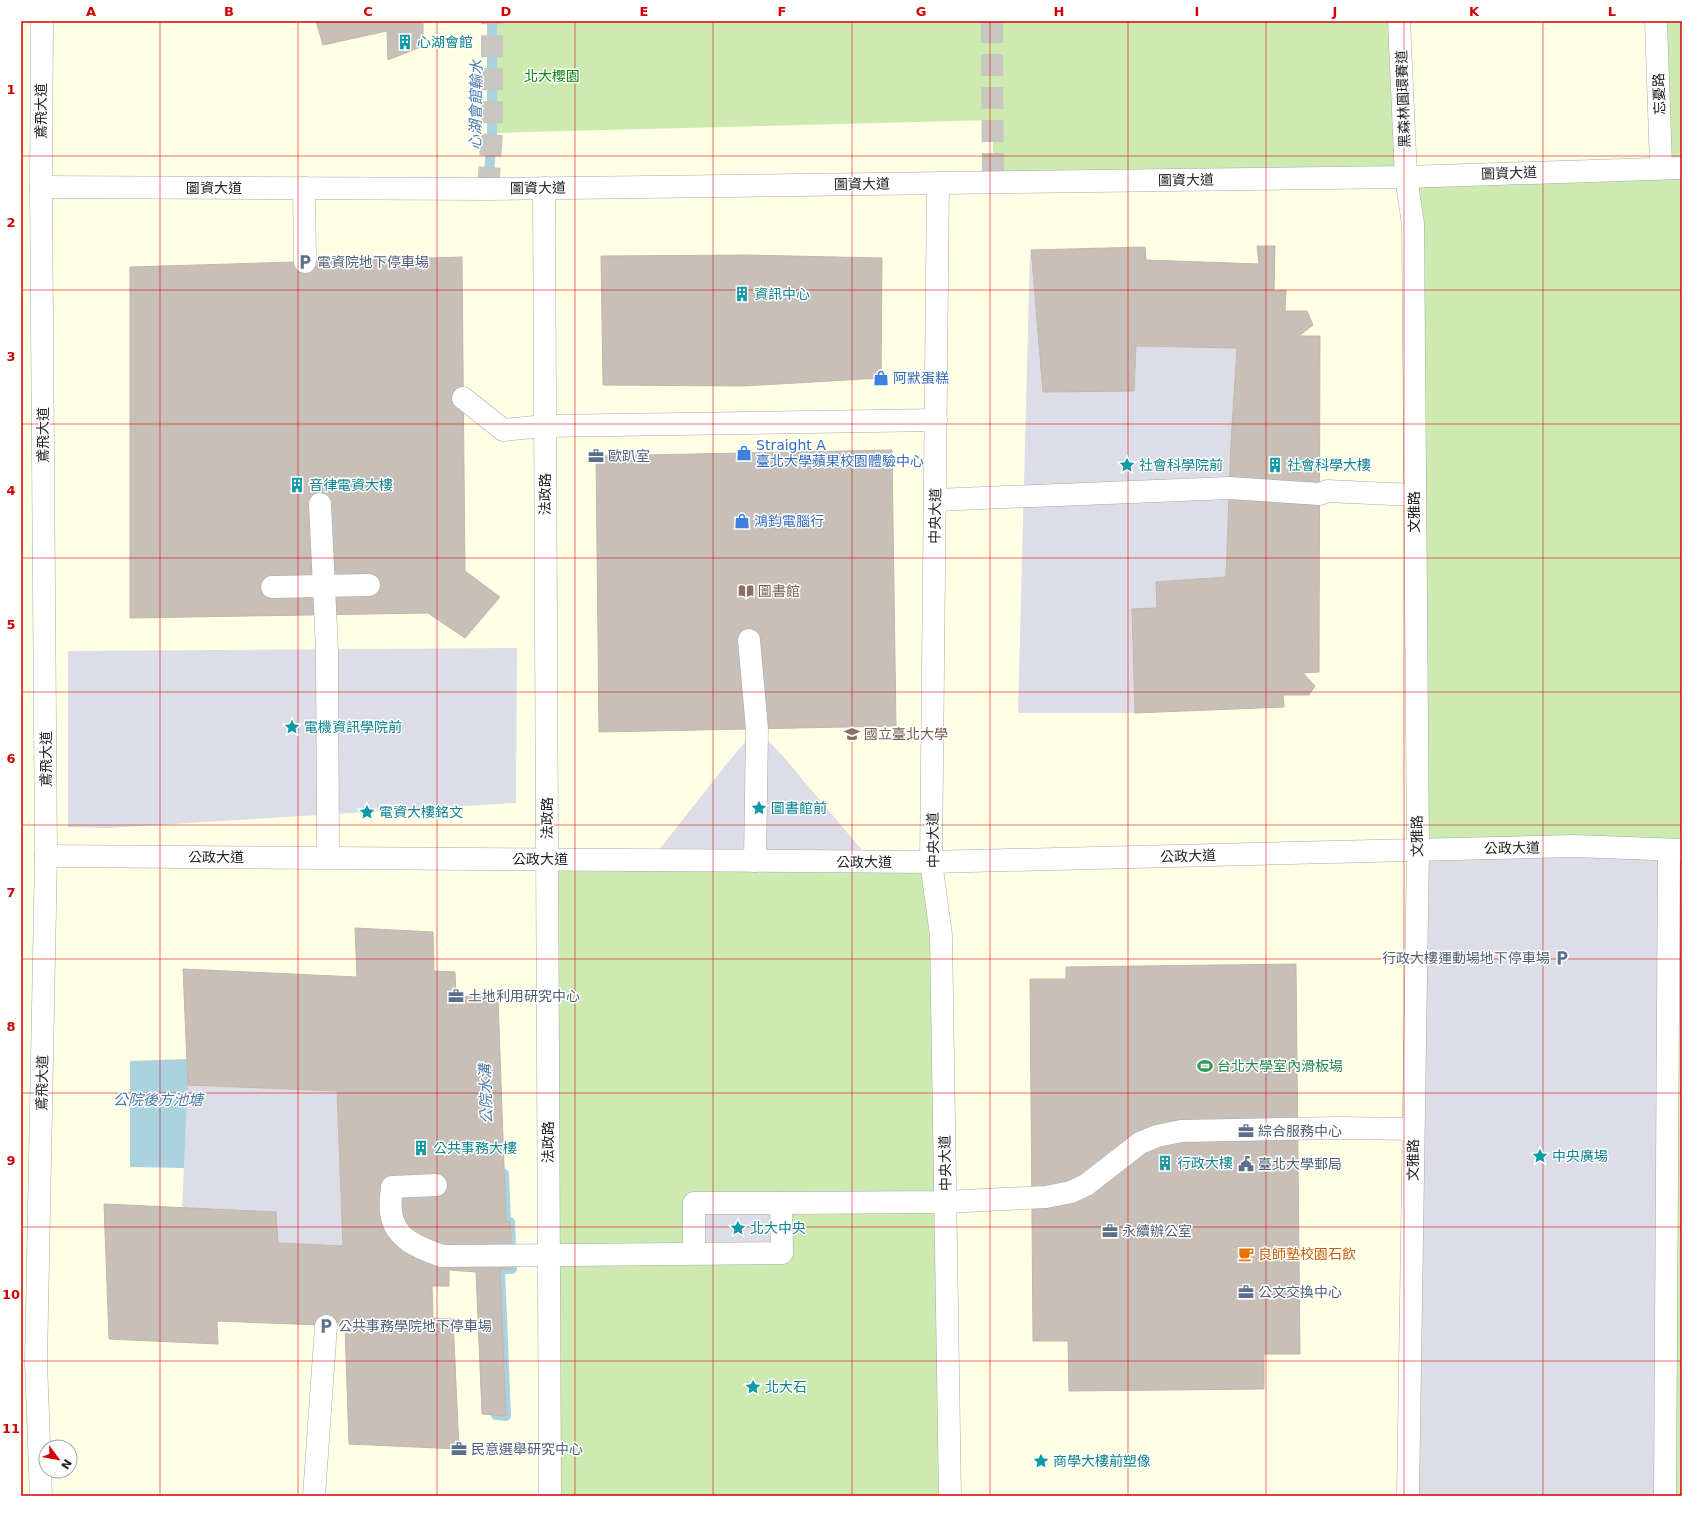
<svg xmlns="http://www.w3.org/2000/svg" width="1703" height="1517" font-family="'DejaVu Sans','Noto Sans TC',sans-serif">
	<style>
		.education { fill: #ffffe5; fill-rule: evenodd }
		.grass { fill: #cdebb0 }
		.plaza { fill: #dddde8 }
		.water { fill: #aad3df }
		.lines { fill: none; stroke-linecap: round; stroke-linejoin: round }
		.stream { stroke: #aad3df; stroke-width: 10 }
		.building { fill: #c7bfb8; stroke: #c4b6ab }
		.minor-tunnel { stroke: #c8c6c1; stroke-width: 22; stroke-dasharray: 22 11; stroke-linecap: butt }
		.minor-casing { stroke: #a9a9a9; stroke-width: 23 }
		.minor { stroke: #fff; stroke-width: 22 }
		.grid { fill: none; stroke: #d40000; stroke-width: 1; stroke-opacity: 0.55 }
		.labels { text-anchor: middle; stroke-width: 3; stroke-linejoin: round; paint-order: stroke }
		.culture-label { font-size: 14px; fill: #0d838f; stroke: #fff; text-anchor: start }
		.park-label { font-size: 14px; fill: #0c8416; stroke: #fff }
		.street-label { font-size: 14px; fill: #222; stroke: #fff }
		.service-label { font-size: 14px; fill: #4e5e75; stroke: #fff; text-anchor: start }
		.shop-label { font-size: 14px; fill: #366cbe; stroke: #fff; text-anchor: start }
		.education-label { font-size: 14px; fill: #785e54; stroke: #fff; text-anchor: start }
		.leisure-label { font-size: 14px; fill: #27864d; stroke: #fff; text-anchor: start }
		.food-label { font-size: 14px; fill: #c56008; stroke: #fff; text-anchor: start }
		.water-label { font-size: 15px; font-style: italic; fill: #4a7aab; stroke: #fff }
		.neatline { fill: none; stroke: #d40000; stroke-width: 1.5 }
		.grid-label { font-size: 13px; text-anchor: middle; font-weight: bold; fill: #d40000 }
	</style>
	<rect width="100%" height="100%" fill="#f2efe9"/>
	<path class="education" d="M21 21H1682V1496H21ZM46 1447H70V1471H46Z"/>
	<g class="grass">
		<polygon points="492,21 1399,21 1406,177 1661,167 1656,21 1682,21 1682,835 1669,850 1682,850 1682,1496 1665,1496 1418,850 1406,177 993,182 993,120 492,133"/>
		<polygon points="548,859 931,862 950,1496 550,1496"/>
	</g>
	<g class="plaza">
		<polygon points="1030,251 1044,392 1134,391 1136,346 1237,348 1231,442 1226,577 1157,582 1157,608 1132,610 1135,713 1018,713"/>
		<polygon points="517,648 516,803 108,828 68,827 68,651"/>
		<polygon points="757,729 782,755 872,862 651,860 732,757"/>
		<polygon points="1418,850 1669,850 1665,1496 1408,1496"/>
		<polygon points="188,1085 337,1091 343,1246 278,1243 276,1212 182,1208"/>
		<polygon points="694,1203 781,1203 782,1253 694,1253"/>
	</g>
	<polygon class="water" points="187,1059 188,1085 184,1168 130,1167 130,1061"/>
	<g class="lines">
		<g class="stream">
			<polyline points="488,189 492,133 492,21"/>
			<polyline points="504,1174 506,1221 510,1222 511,1246"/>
			<polyline points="496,1415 506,1416 500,1269 512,1269 512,1257"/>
		</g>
	</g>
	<g class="building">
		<polygon points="316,21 423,21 423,46 388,60 387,31 323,45"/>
		<polygon points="1257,246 1275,246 1274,291 1286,290 1285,311 1307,311 1313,325 1299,336 1320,336 1319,672 1303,673 1315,686 1309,695 1283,695 1284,707 1135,713 1132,609 1157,608 1156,582 1226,577 1231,442 1237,348 1136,346 1134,391 1043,392 1031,250 1145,247 1146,260 1259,264"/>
		<polygon points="746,255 882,258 881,378 744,386 603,385 601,256"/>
		<polygon points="462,257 465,571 500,597 465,638 428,613 130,618 130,267"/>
		<polygon points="892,450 896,726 599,732 596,456"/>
		<polygon points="355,928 433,932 434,971 455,972 456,996 498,998 506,1221 510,1222 512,1256 512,1269 500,1269 506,1416 482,1414 476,1272 449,1270 449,1286 432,1286 433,1318 453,1319 459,1449 349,1444 345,1326 217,1321 218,1344 109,1339 104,1204 276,1212 278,1243 343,1246 337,1091 188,1085 183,969 357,977"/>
		<polygon points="1296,964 1300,1354 1264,1354 1264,1389 1069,1391 1068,1341 1033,1341 1030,979 1066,979 1066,967"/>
	</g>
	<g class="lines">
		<g class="minor-tunnel">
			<polyline points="992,21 993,182"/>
			<polyline points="488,189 492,133 492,21"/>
		</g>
		<defs>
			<g id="minor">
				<polyline points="1399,21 1406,177 1413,224 1418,850 1408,1496"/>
				<polyline points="1656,21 1661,167"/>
				<polyline points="938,183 931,862 941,935 950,1496"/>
				<polyline points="41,187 488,189 1406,177 1682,168"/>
				<polyline points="304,188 305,262"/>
				<polyline points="544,188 550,1496"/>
				<polyline points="463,398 503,430 545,426 936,420"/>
				<polyline points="935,500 1229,488 1320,494 1327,491 1414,495"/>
				<polyline points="320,504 327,650 328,857"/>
				<polyline points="272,587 369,585"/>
				<polyline points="749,640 757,729 755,861"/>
				<polyline points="46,856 931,862 1574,846 1682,850"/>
				<path d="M436 1185 392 1187C391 1195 390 1204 391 1212 394 1239 419 1248 442 1256L782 1253 781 1203 945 1202 1046 1197 1071 1192 1086 1185 1140 1143 1157 1136 1181 1131 1338 1128 1413 1129"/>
				<polyline points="694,1253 694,1203 781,1203"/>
				<polyline points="41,1496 36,1362 46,856 41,187 42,21"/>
				<polyline points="314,1496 326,1326"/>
				<polyline points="1665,1496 1669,850"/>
			</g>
		</defs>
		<use href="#minor" class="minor-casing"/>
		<use href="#minor" class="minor"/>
	</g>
	<path class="grid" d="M160 21V1496M298 21V1496M437 21V1496M575 21V1496M713 21V1496M852 21V1496M990 21V1496M1128 21V1496M1266 21V1496M1404 21V1496M1543 21V1496M21 156H1682M21 290H1682M21 424H1682M21 558H1682M21 692H1682M21 825H1682M21 959H1682M21 1093H1682M21 1227H1682M21 1361H1682"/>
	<defs>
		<symbol id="building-bare" viewBox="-9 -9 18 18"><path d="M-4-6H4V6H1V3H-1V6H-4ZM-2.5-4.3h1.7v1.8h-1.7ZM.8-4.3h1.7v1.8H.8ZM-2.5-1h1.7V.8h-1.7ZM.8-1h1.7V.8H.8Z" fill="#0f9aa8" stroke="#fff" stroke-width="2.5" paint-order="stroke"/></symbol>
		<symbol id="parking-bare" viewBox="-9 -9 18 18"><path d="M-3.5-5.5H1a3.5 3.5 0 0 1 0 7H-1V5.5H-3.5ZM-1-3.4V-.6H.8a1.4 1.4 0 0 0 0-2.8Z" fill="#5c6f8a" stroke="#fff" stroke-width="2.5" paint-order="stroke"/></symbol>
		<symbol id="shop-bare" viewBox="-9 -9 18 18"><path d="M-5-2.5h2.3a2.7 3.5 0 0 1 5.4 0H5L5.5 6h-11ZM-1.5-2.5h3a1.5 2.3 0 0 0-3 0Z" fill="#3f7fe0" stroke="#fff" stroke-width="2.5" paint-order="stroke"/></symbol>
		<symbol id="office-bare" viewBox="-9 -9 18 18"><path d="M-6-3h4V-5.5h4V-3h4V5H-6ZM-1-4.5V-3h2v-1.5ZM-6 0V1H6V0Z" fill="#5c6f8a" stroke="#fff" stroke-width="2.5" paint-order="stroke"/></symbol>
		<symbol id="sight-bare" viewBox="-9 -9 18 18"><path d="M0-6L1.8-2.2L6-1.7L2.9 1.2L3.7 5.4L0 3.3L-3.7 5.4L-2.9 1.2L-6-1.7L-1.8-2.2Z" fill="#0f9aa8" stroke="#fff" stroke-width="2.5" paint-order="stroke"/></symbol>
		<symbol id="library-bare" viewBox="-9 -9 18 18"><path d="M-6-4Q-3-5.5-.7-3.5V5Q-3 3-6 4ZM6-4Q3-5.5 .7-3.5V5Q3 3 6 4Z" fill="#8d6e63" stroke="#fff" stroke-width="2.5" paint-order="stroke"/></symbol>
		<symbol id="university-bare" viewBox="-9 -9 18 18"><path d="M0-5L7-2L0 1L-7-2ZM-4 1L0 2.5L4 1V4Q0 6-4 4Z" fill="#8d6e63" stroke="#fff" stroke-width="2.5" paint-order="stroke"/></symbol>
		<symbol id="stadium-bare" viewBox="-9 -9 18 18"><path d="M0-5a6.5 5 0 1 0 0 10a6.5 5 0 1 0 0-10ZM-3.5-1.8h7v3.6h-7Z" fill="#2e9e5b" stroke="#fff" stroke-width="2.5" paint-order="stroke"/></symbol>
		<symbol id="civic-bare" viewBox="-9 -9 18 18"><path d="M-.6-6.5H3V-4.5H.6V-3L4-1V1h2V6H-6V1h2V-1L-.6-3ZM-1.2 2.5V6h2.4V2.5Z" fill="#5c6f8a" stroke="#fff" stroke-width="2.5" paint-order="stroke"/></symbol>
		<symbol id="cafe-bare" viewBox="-9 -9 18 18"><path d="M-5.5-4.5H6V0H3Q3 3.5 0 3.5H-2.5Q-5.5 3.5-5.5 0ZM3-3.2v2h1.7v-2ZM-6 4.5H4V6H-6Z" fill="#e8710a" stroke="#fff" stroke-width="2.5" paint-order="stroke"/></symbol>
	</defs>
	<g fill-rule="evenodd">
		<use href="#building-bare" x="394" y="31" width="22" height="22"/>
		<use href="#parking-bare" x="294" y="251" width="22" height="22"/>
		<use href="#building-bare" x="731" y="283" width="22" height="22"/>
		<use href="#shop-bare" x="870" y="367" width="22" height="22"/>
		<use href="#shop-bare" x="733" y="442" width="22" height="22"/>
		<use href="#office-bare" x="585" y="445" width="22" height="22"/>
		<use href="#sight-bare" x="1116" y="454" width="22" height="22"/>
		<use href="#building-bare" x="1264" y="454" width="22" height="22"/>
		<use href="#building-bare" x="286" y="474" width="22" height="22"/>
		<use href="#shop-bare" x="731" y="510" width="22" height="22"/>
		<use href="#library-bare" x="735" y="580" width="22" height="22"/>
		<use href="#sight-bare" x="281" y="716" width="22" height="22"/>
		<use href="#university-bare" x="841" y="723" width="22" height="22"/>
		<use href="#sight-bare" x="748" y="797" width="22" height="22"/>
		<use href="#sight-bare" x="356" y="801" width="22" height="22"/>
		<use href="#parking-bare" x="1551" y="947" width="22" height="22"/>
		<use href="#office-bare" x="445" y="985" width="22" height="22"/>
		<use href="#stadium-bare" x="1194" y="1055" width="22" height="22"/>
		<use href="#office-bare" x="1235" y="1120" width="22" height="22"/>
		<use href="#building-bare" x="410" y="1137" width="22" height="22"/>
		<use href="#sight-bare" x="1529" y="1145" width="22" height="22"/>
		<use href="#building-bare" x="1154" y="1152" width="22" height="22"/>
		<use href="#civic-bare" x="1235" y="1153" width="22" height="22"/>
		<use href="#sight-bare" x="727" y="1217" width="22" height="22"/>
		<use href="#office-bare" x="1099" y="1220" width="22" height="22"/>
		<use href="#cafe-bare" x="1235" y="1243" width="22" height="22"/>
		<use href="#office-bare" x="1235" y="1281" width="22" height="22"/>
		<use href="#parking-bare" x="315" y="1315" width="22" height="22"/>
		<use href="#sight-bare" x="742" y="1376" width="22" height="22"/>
		<use href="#office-bare" x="448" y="1438" width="22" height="22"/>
		<use href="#sight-bare" x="1030" y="1450" width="22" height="22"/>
	</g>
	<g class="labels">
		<g class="culture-label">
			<text x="417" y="47">心湖會館</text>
			<text x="754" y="299">資訊中心</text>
			<text x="1139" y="470">社會科學院前</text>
			<text x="1287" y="470">社會科學大樓</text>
			<text x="309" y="490">音律電資大樓</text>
			<text x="304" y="732">電機資訊學院前</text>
			<text x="771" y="813">圖書館前</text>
			<text x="379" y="817">電資大樓銘文</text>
			<text x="433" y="1153">公共事務大樓</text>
			<text x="1552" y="1161">中央廣場</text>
			<text x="1177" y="1168">行政大樓</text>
			<text x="750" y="1233">北大中央</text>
			<text x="765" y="1392">北大石</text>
			<text x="1053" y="1466">商學大樓前塑像</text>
		</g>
		<g class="park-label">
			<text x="552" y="81">北大櫻園</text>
		</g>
		<g class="street-label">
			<text transform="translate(1659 94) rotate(-92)" y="5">忘憂路</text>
			<text transform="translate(1403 99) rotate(-92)" y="5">黑森林圓環賽道</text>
			<text transform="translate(41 111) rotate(-90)" y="5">鳶飛大道</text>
			<text transform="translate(1509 173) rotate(-2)" y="5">圖資大道</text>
			<text transform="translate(1186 180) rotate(-1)" y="5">圖資大道</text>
			<text transform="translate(862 184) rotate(-1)" y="5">圖資大道</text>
			<text x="214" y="193">圖資大道</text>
			<text transform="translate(538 188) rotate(-1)" y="5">圖資大道</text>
			<text transform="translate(43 435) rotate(-90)" y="5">鳶飛大道</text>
			<text transform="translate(545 494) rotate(-90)" y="5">法政路</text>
			<text transform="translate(1414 512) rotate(-90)" y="5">文雅路</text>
			<text transform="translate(935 516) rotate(-89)" y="5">中央大道</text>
			<text transform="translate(46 759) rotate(-90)" y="5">鳶飛大道</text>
			<text transform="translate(547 818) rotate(-90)" y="5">法政路</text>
			<text transform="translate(1417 836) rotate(-91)" y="5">文雅路</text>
			<text transform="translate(933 840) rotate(-91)" y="5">中央大道</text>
			<text transform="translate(1512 848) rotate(-1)" y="5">公政大道</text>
			<text transform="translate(1188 856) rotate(-2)" y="5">公政大道</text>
			<text x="216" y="862">公政大道</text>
			<text x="540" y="864">公政大道</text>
			<text x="864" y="867">公政大道</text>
			<text transform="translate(42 1083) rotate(-89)" y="5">鳶飛大道</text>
			<text transform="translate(548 1142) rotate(-90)" y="5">法政路</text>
			<text transform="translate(1413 1160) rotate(-89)" y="5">文雅路</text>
			<text transform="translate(945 1163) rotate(-91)" y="5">中央大道</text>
		</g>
		<g class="service-label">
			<text x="317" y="267">電資院地下停車場</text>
			<text x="608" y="461">歐趴室</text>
			<text x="1550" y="963" text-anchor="end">行政大樓運動場地下停車場</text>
			<text x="468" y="1001">土地利用研究中心</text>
			<text x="1258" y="1136">綜合服務中心</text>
			<text x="1258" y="1169">臺北大學郵局</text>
			<text x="1122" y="1236">永續辦公室</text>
			<text x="1258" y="1297">公文交換中心</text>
			<text x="338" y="1331">公共事務學院地下停車場</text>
			<text x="471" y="1454">民意選舉研究中心</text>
		</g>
		<g class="shop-label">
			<text x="893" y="383">阿默蛋糕</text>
			<text x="756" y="450">Straight A<tspan x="756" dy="16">臺北大學蘋果校園體驗中心</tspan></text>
			<text x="754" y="526">鴻鈞電腦行</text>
		</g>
		<g class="education-label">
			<text x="758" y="596">圖書館</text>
			<text x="864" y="739">國立臺北大學</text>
		</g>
		<g class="leisure-label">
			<text x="1217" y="1071">台北大學室內滑板場</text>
		</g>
		<g class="food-label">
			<text x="1258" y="1259">良師塾校園石飲</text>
		</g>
		<g class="water-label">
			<text transform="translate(476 105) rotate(-89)" y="5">心湖會館輸水</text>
			<text transform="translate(486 1094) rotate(-92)" y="5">公院水溝</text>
			<text x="158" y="1105">公院後方池塘</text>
		</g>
	</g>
	<rect width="1703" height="1517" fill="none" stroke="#ffffff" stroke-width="44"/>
	<g transform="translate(58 1459) rotate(122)"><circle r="19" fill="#ffffff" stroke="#a7a7a7"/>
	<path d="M0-3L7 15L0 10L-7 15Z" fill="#d40000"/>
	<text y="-6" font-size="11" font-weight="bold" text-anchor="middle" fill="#222222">N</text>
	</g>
	<rect x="22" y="22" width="1659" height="1473" class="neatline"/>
	<g class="grid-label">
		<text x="91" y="16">A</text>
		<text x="229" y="16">B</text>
		<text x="368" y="16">C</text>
		<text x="506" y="16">D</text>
		<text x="644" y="16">E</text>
		<text x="782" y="16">F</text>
		<text x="921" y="16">G</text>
		<text x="1059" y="16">H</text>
		<text x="1197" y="16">I</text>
		<text x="1335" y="16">J</text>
		<text x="1474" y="16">K</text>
		<text x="1612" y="16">L</text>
		<text x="11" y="94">1</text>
		<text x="11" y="227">2</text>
		<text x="11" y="361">3</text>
		<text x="11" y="495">4</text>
		<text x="11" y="629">5</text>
		<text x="11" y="763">6</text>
		<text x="11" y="897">7</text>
		<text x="11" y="1031">8</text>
		<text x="11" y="1165">9</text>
		<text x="11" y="1299">10</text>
		<text x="11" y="1433">11</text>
	</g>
</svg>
